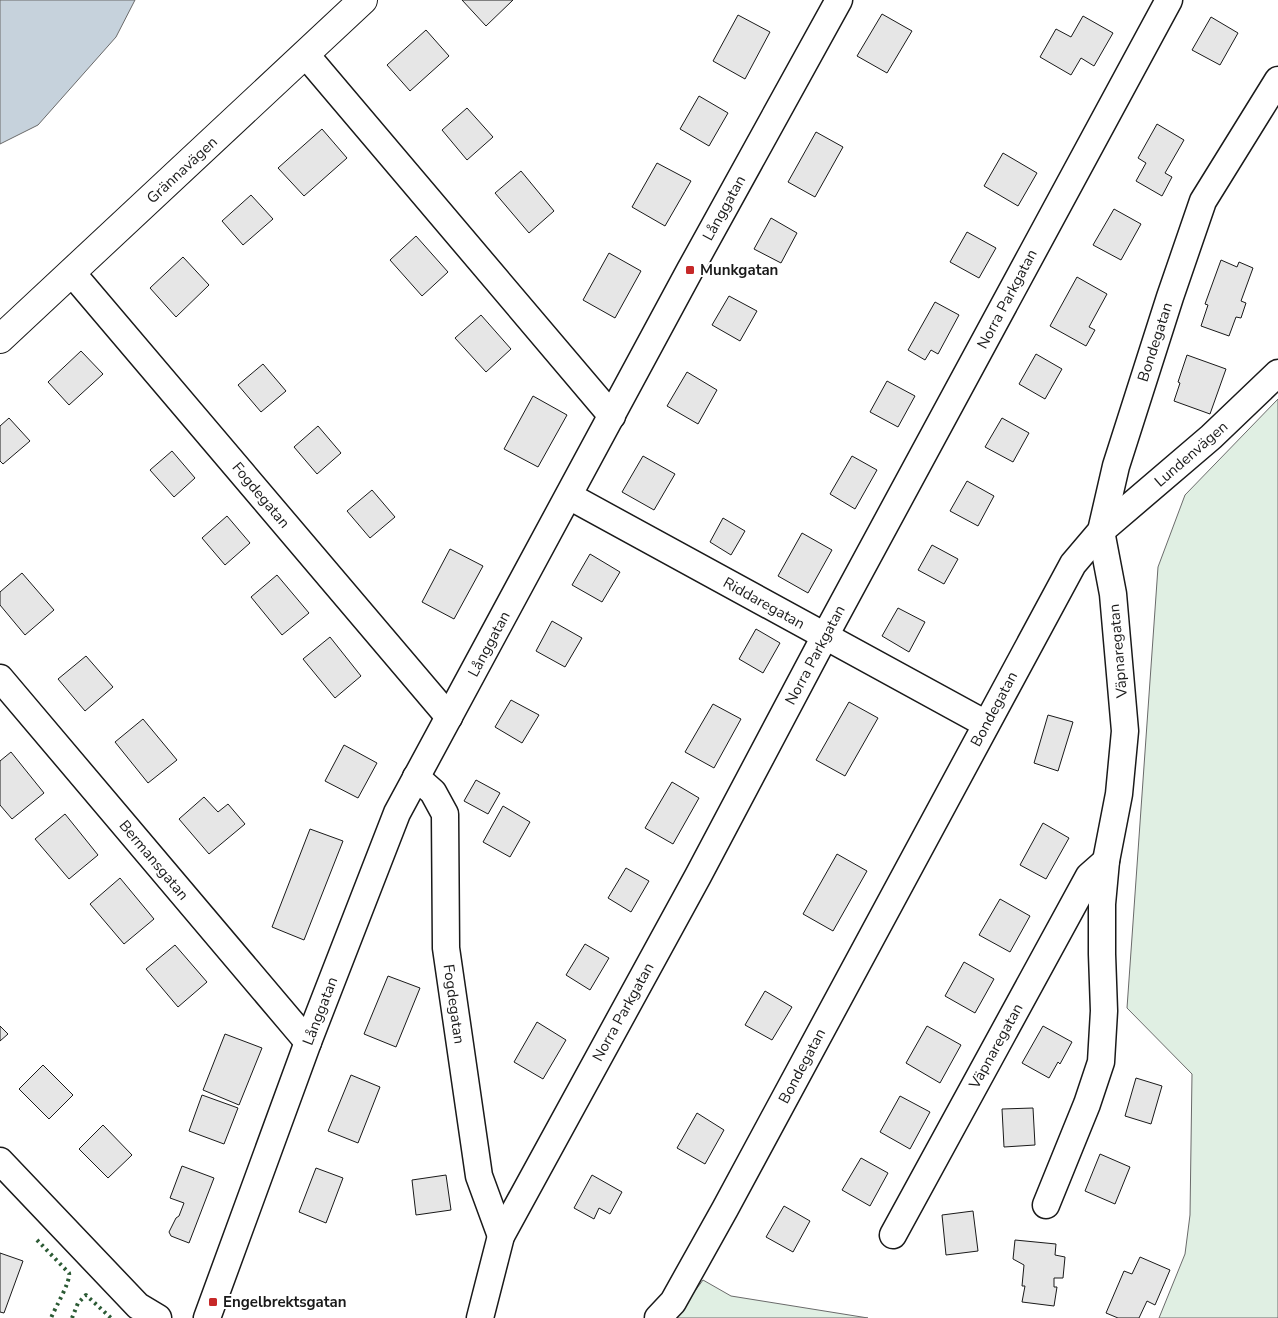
<svg xmlns="http://www.w3.org/2000/svg" width="1278" height="1318" font-family="'Nunito Sans',sans-serif">
	<style>
		.green { fill: #e0efe3; stroke: #6a6a6a }
		.water { fill: #c6d2dc; stroke: #6a6a6a }
		.building { fill: #e6e6e6; stroke: #1a1a1a }
		.lines { fill: none; stroke-linecap: round; stroke-linejoin: round }
		.minor-casing { stroke: #1a1a1a; stroke-width: 29 }
		.major-casing { stroke: #1a1a1a; stroke-width: 30 }
		.minor { stroke: #fff; stroke-width: 26 }
		.major { stroke: #fff; stroke-width: 28 }
		.hedge { stroke: #2b5a34; stroke-width: 4; stroke-dasharray: 2.5 4; stroke-linecap: butt }
		.poi-dot { fill: #c62828; stroke: #fff; stroke-width: 2 }
		.labels { text-anchor: middle; stroke-width: 4; stroke-linejoin: round; paint-order: stroke }
		.street-label { font-size: 15px; fill: #1a1a1a; stroke: #fff }
		.poi-label { font-size: 15px; font-weight: bold; fill: #1a1a1a; stroke: #fff; text-anchor: start }
	</style>
	<rect width="100%" height="100%" fill="#fff"/>
	<g class="green">
		<polygon points="1278,399 1278,1318 1159,1318 1185,1254 1190,1215 1192,1074 1127,1008 1158,567 1185,495"/>
		<polygon points="703,1280 731,1296 868,1318 675,1318"/>
	</g>
	<polygon class="water" points="0,0 135,0 116,37 38,125 0,144"/>
	<g class="building">
		<polygon points="462,0 513,0 486,26"/>
		<polygon points="882,14 912,31 887,73 857,56"/>
		<polygon points="738,15 770,32 745,79 713,61"/>
		<polygon points="1083,16 1113,33 1094,66 1081,58 1071,75 1040,57 1056,29 1071,37"/>
		<polygon points="1211,17 1238,33 1220,65 1192,50"/>
		<polygon points="426,30 449,56 410,91 387,65"/>
		<polygon points="699,96 728,113 709,146 680,129"/>
		<polygon points="467,108 493,137 467,160 442,130"/>
		<polygon points="1157,124 1184,140 1165,173 1172,177 1162,196 1136,181 1146,163 1138,158"/>
		<polygon points="322,129 347,158 304,196 278,168"/>
		<polygon points="816,132 843,147 815,197 788,182"/>
		<polygon points="1003,153 1037,173 1018,206 984,186"/>
		<polygon points="657,163 691,181 665,226 632,207"/>
		<polygon points="521,171 554,211 529,233 495,193"/>
		<polygon points="251,195 273,219 243,245 222,221"/>
		<polygon points="1114,209 1141,224 1121,260 1093,245"/>
		<polygon points="771,218 797,233 781,263 754,249"/>
		<polygon points="967,232 996,248 979,278 950,262"/>
		<polygon points="416,236 448,272 422,296 390,260"/>
		<polygon points="609,253 641,271 615,318 583,300"/>
		<polygon points="183,257 209,285 176,317 150,288"/>
		<polygon points="1221,260 1237,267 1239,262 1253,268 1241,301 1246,303 1241,318 1236,317 1229,336 1201,326 1208,305 1205,304"/>
		<polygon points="1077,277 1107,294 1089,327 1095,330 1086,346 1050,326"/>
		<polygon points="729,296 757,311 740,341 712,325"/>
		<polygon points="935,302 959,315 938,354 931,350 925,360 908,350"/>
		<polygon points="481,315 511,349 486,372 455,338"/>
		<polygon points="81,351 103,374 69,405 48,382"/>
		<polygon points="1036,354 1062,369 1045,399 1019,384"/>
		<polygon points="1187,355 1226,369 1210,414 1174,401 1180,383 1178,382"/>
		<polygon points="263,364 286,391 261,412 238,385"/>
		<polygon points="687,372 717,390 698,424 667,406"/>
		<polygon points="887,381 915,396 898,427 870,412"/>
		<polygon points="533,396 567,415 538,467 504,449"/>
		<polygon points="9,418 30,441 3,464 0,461 0,426"/>
		<polygon points="1002,418 1029,433 1013,462 985,447"/>
		<polygon points="318,426 341,453 317,474 294,447"/>
		<polygon points="172,451 195,478 174,497 150,470"/>
		<polygon points="643,456 675,474 654,510 622,492"/>
		<polygon points="852,456 877,470 855,509 830,494"/>
		<polygon points="967,481 994,496 978,526 950,511"/>
		<polygon points="372,490 395,517 370,538 347,511"/>
		<polygon points="227,516 250,543 225,565 202,538"/>
		<polygon points="723,518 745,531 731,555 710,542"/>
		<polygon points="802,533 832,550 808,593 778,576"/>
		<polygon points="932,545 958,559 944,584 918,570"/>
		<polygon points="450,549 483,566 454,619 422,602"/>
		<polygon points="590,554 620,572 602,602 572,585"/>
		<polygon points="22,573 54,610 25,635 0,605 0,592"/>
		<polygon points="277,575 309,613 282,635 251,597"/>
		<polygon points="898,608 925,622 909,652 882,636"/>
		<polygon points="552,621 582,638 565,667 536,651"/>
		<polygon points="756,629 780,643 763,673 739,659"/>
		<polygon points="330,637 361,676 335,698 303,659"/>
		<polygon points="86,656 113,687 85,711 58,679"/>
		<polygon points="511,700 539,715 522,743 495,727"/>
		<polygon points="849,702 878,718 845,776 816,760"/>
		<polygon points="713,704 741,719 714,768 685,752"/>
		<polygon points="1048,715 1073,722 1058,771 1034,763"/>
		<polygon points="143,719 177,760 148,783 115,742"/>
		<polygon points="344,745 377,763 358,798 325,781"/>
		<polygon points="11,752 44,793 12,819 0,805 0,761"/>
		<polygon points="476,780 500,793 488,814 464,801"/>
		<polygon points="672,782 699,798 673,844 645,828"/>
		<polygon points="204,797 218,812 228,804 245,824 209,854 179,819"/>
		<polygon points="503,806 530,822 510,857 483,842"/>
		<polygon points="65,814 98,855 69,879 35,839"/>
		<polygon points="1043,823 1069,838 1046,879 1020,865"/>
		<polygon points="310,829 343,841 304,940 272,927"/>
		<polygon points="837,854 867,871 833,931 803,914"/>
		<polygon points="626,868 649,881 631,912 608,898"/>
		<polygon points="120,878 154,919 124,944 90,904"/>
		<polygon points="1000,899 1030,916 1010,952 979,935"/>
		<polygon points="585,944 609,958 590,990 566,975"/>
		<polygon points="175,945 207,982 178,1007 146,969"/>
		<polygon points="964,962 994,979 975,1013 945,996"/>
		<polygon points="388,976 420,988 396,1047 364,1034"/>
		<polygon points="765,991 792,1007 772,1040 745,1025"/>
		<polygon points="537,1022 566,1040 543,1079 514,1062"/>
		<polygon points="0,1026 8,1034 0,1041"/>
		<polygon points="927,1026 961,1045 940,1083 906,1063"/>
		<polygon points="1043,1026 1072,1042 1060,1064 1058,1062 1049,1078 1022,1063"/>
		<polygon points="225,1034 262,1048 239,1105 203,1090"/>
		<polygon points="43,1065 73,1095 49,1119 19,1089"/>
		<polygon points="351,1075 380,1087 358,1143 328,1131"/>
		<polygon points="1136,1078 1162,1086 1151,1124 1125,1116"/>
		<polygon points="202,1095 238,1108 224,1144 189,1131"/>
		<polygon points="900,1096 930,1112 910,1149 880,1132"/>
		<polygon points="1033,1108 1035,1145 1004,1147 1002,1109"/>
		<polygon points="697,1113 724,1130 705,1164 677,1148"/>
		<polygon points="103,1125 132,1155 108,1178 79,1149"/>
		<polygon points="1100,1154 1130,1167 1115,1204 1085,1191"/>
		<polygon points="861,1158 888,1173 870,1206 842,1190"/>
		<polygon points="182,1166 214,1178 189,1243 171,1236 169,1232 176,1218 179,1216 184,1203 170,1198"/>
		<polygon points="316,1168 343,1178 326,1223 299,1212"/>
		<polygon points="446,1175 451,1210 416,1215 412,1180"/>
		<polygon points="592,1175 622,1192 610,1214 599,1208 594,1219 574,1208"/>
		<polygon points="784,1206 810,1221 793,1252 766,1237"/>
		<polygon points="973,1211 978,1251 946,1255 942,1215"/>
		<polygon points="1015,1240 1056,1244 1055,1255 1065,1257 1063,1278 1054,1278 1054,1287 1057,1287 1054,1306 1022,1302 1025,1286 1022,1286 1024,1265 1013,1259"/>
		<polygon points="0,1253 23,1261 4,1313 0,1312"/>
		<polygon points="1140,1257 1170,1270 1155,1305 1147,1301 1139,1318 1118,1318 1106,1313 1124,1271 1132,1274"/>
	</g>
	<g class="lines">
		<defs>
			<g id="minor">
				<polyline points="306,55 612,416"/>
				<polyline points="72,273 449,717"/>
				<polyline points="569,496 986,724"/>
				<polyline points="1101,531 1211,437 1278,373"/>
				<polyline points="0,678 308,1042"/>
				<polyline points="416,777 433,792 445,814 446,948 479,1176 501,1236"/>
				<polyline points="0,1161 138,1306 158,1318"/>
				<polyline points="1046,1205 1087,1104 1101,1062 1104,1011 1102,954 1102,904 1106,861 1119,794 1125,731 1113,594 1101,531"/>
				<polyline points="893,1235 1089,876 1106,861"/>
				<polyline points="207,1318 308,1042 397,813 690,270 839,0"/>
				<polyline points="480,1318 501,1236 698,876 825,636 1169,0"/>
				<polyline points="658,1318 673,1302 725,1209 1073,564 1101,531 1116,466 1170,297 1203,201 1278,80"/>
			</g>
			<polyline id="major" points="0,339 363,0"/>
		</defs>
		<use href="#minor" class="minor-casing"/>
		<use href="#major" class="major-casing"/>
		<use href="#minor" class="minor"/>
		<use href="#major" class="major"/>
		<g class="hedge">
			<path d="M37 1240 69 1273C71 1281 55 1308 51 1318"/>
			<polyline points="72,1318 78,1303 86,1295 111,1318"/>
		</g>
	</g>
	<g class="poi-dot">
		<rect x="685" y="265" width="10" height="10" rx="2.5"/>
		<rect x="208" y="1297" width="10" height="10" rx="2.5"/>
	</g>
	<g class="labels">
		<g class="street-label">
			<text transform="translate(182 170) rotate(-43)" y="5">Grännavägen</text>
			<text transform="translate(724 208) rotate(-61)" y="5">Långgatan</text>
			<text transform="translate(1007 299) rotate(-62)" y="5">Norra Parkgatan</text>
			<text transform="translate(1155 342) rotate(-72)" y="5">Bondegatan</text>
			<text transform="translate(1191 454) rotate(-41)" y="5">Lundenvägen</text>
			<text transform="translate(261 495) rotate(50)" y="5">Fogdegatan</text>
			<text transform="translate(764 603) rotate(29)" y="5">Riddaregatan</text>
			<text transform="translate(489 644) rotate(-62)" y="5">Långgatan</text>
			<text transform="translate(1118 651) rotate(-95)" y="5">Väpnaregatan</text>
			<text transform="translate(815 655) rotate(-62)" y="5">Norra Parkgatan</text>
			<text transform="translate(994 709) rotate(-62)" y="5">Bondegatan</text>
			<text transform="translate(154 860) rotate(50)" y="5">Bermansgatan</text>
			<text transform="translate(454 1004) rotate(82)" y="5">Fogdegatan</text>
			<text transform="translate(320 1011) rotate(-69)" y="5">Långgatan</text>
			<text transform="translate(623 1012) rotate(-61)" y="5">Norra Parkgatan</text>
			<text transform="translate(996 1046) rotate(-61)" y="5">Väpnaregatan</text>
			<text transform="translate(802 1066) rotate(-62)" y="5">Bondegatan</text>
		</g>
		<g class="poi-label">
			<text x="700" y="275">Munkgatan</text>
			<text x="223" y="1307">Engelbrektsgatan</text>
		</g>
	</g>
</svg>
